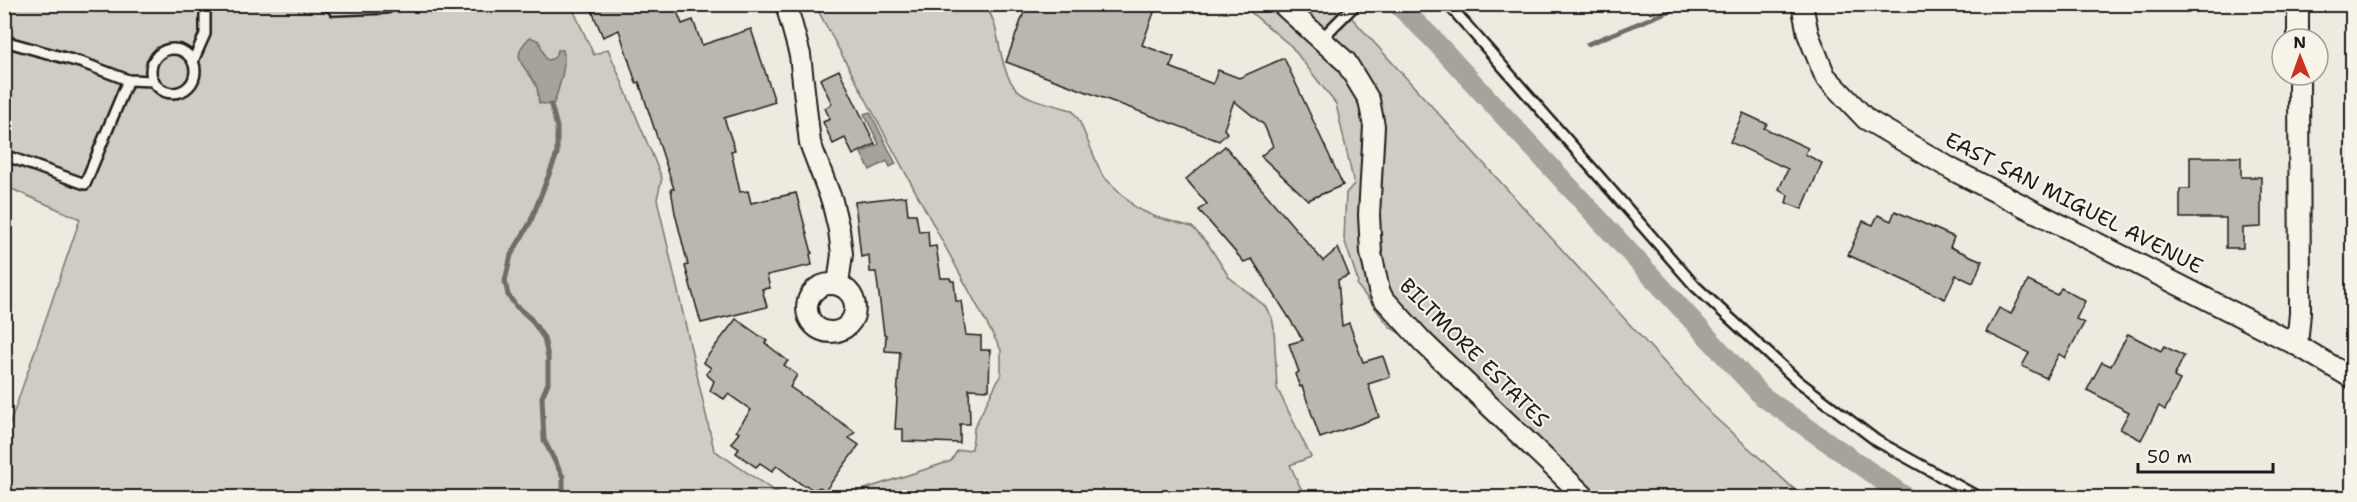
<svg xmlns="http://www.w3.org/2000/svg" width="2357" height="502" font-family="'Shantell Sans',sans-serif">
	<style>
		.green { fill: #cfccc3; stroke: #767470; stroke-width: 1.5 }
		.water { fill: #a6a39d; stroke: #6f6d69; stroke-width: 1.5 }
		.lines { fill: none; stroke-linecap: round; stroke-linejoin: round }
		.stream { stroke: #6f6d69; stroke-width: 5 }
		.canal { stroke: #a6a39d; stroke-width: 20 }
		.building { fill: #bab7af; stroke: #1c1c1c; stroke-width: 1.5 }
		.lane-casing { stroke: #1c1c1c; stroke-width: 14 }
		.street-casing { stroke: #1c1c1c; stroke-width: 24 }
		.lane { stroke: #f7f3e8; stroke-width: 9 }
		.street { stroke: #f7f3e8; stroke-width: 20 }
		.labels { text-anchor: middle; stroke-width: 4.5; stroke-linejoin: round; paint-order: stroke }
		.street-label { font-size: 21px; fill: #1c1c1c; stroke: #f7f3e8 }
	</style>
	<rect width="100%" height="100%" fill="#eeeae0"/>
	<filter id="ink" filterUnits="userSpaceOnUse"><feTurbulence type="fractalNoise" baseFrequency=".0167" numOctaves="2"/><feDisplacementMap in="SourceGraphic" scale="12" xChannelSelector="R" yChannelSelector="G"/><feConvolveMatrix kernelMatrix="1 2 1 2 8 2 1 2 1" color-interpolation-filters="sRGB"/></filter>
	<g filter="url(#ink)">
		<g class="green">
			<polygon points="5,5 571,5 594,55 608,49 662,178 657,199 714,450 783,497 5,497 5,438 80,219 5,186"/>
			<path d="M815 5H984C993 15 995 25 998 39 1009 98 1018 95 1072 110L1079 120 1102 175 1136 208 1156 217 1192 227 1208 244 1229 277 1265 306 1272 318 1274 328 1277 388 1311 457 1290 465 1305 497H840L951 461 957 451 972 449 974 428 1001 374V350Z"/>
			<polygon points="1242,5 1340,5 1711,414 1803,497 1600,497 1494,395 1390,327 1357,285 1358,281 1344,239 1346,193 1354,184 1336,104 1291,46"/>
		</g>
		<g class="water">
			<path d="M530 37 539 41 546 59 549 60 554 58 558 50H563C567 66 559 87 554 103L551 105 539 103C538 98 538 92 537 88 530 67 505 61 530 37Z"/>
			<polygon points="870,112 896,164 890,167 887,161 870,170 861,153 879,144 864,114"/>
		</g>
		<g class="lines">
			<g class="stream">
				<polyline points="1588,44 1686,4"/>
				<polyline points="551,105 557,127 557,154 530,223 511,255 505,281 508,295 516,306 531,319 544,338 548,357 548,383 542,397 544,440 563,477 563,498"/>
			</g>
			<polyline class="canal" points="1397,4 1431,37 1762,396 1907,498"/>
		</g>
		<g class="building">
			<polygon points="589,4 674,4 682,24 693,20 702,45 751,29 775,102 724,118 735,150 731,151 740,192 748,191 751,203 796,193 812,253 810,254 812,265 767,275 770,288 762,289 767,307 701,323 685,266 688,265 675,213 671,189 674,189 639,82 636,83 619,30 603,37"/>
			<polygon points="1027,4 1157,4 1142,45 1174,57 1170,67 1213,84 1218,70 1239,78 1284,58 1343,185 1308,200 1261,156 1273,146 1264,125 1234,101 1224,129 1227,133 1219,141 1006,62"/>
			<polygon points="839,70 875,144 853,155 845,138 833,144 823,122 830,119 825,108 832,104 820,79"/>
			<polygon points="1743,113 1767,124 1764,128 1808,148 1805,154 1822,163 1802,209 1786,203 1788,195 1779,189 1788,169 1730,142"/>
			<polygon points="1225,146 1323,261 1338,248 1349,275 1338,280 1342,326 1349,323 1363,362 1383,356 1390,377 1368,384 1379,417 1320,438 1302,386 1300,387 1295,374 1299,372 1289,344 1303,340 1252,259 1244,262 1199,210 1207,204 1186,179"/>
			<polygon points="2190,157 2241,157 2241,177 2261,177 2261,227 2243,228 2243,248 2226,248 2226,218 2180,218 2180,189 2190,189"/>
			<polygon points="906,196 908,214 916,214 919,232 928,231 929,247 936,246 941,278 950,278 951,281 954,281 956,301 961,301 966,335 981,336 981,350 990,350 989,390 969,389 970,424 960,424 960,443 903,441 903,429 895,429 900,352 885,351 886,335 884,334 876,272 870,272 869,255 861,257 855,202"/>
			<polygon points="1895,211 1954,237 1950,247 1982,261 1973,283 1956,275 1945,299 1848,255 1863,221 1873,225 1878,215 1891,221"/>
			<polygon points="2028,281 2057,295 2061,288 2085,301 2076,319 2084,323 2065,358 2059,354 2046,378 2022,366 2029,353 1986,332 1999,308 2011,314"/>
			<polygon points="736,319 767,341 765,343 788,361 784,365 797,375 790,387 855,432 849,438 859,445 825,491 820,487 813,490 806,485 804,486 777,466 772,471 760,463 756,467 736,453 739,449 731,443 739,433 736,431 751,410 728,394 724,399 710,391 714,381 706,374 711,368 703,362"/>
			<polygon points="2128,334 2161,351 2164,346 2184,356 2174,377 2180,380 2165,410 2159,406 2141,440 2120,429 2129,412 2087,390 2102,362 2111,366"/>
		</g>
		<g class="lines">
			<defs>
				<g id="lane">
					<polyline points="328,4 334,10 387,8 390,4"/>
					<polyline points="1448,4 1695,286 1798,381 1877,441 1980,498"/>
					<polyline points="1321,39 1356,4"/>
					<polyline points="4,41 83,63 128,80 154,81"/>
					<circle cx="173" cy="71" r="22"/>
					<polyline points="193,61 205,34 205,4"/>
					<polyline points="4,155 85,184 128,80"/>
				</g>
				<g id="street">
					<polyline points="786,4 800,55 810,143 832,201 839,230 842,254 838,284"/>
					<polyline points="1282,4 1346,62 1369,100 1374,126 1369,215 1371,253 1379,290 1382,297 1423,342 1586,498"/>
					<polyline points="1802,4 1808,34 1825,76 1866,119 1953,170 2297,345 2352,378"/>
					<polyline points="2298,4 2298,39"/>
					<circle cx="831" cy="308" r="24"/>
					<polyline points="2297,345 2300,313 2299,75"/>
				</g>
			</defs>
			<use href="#lane" class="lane-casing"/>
			<use href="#street" class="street-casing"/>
			<use href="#lane" class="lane"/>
			<use href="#street" class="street"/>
		</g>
	</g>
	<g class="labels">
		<g class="street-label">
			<text transform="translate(2074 203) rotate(27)" y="7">EAST SAN MIGUEL AVENUE</text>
			<text transform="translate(1474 353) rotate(45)" y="7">BILTMORE ESTATES</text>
		</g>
	</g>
	<rect width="2357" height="502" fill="none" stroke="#f7f3e8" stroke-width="24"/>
	<rect x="12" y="12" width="2333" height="478" fill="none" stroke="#1c1c1c" stroke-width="2" filter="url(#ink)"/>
	<g transform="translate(2300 57) rotate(359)"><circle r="28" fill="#f7f3e8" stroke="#9f9d96" stroke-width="1.5"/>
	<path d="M0-4.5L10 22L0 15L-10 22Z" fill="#c8321e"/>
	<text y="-9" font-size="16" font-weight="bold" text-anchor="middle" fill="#1c1c1c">N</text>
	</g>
	<path d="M2138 463v9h135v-9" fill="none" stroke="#1c1c1c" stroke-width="3"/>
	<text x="2147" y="463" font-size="18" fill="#1c1c1c" stroke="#f7f3e8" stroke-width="4.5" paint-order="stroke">50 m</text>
</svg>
